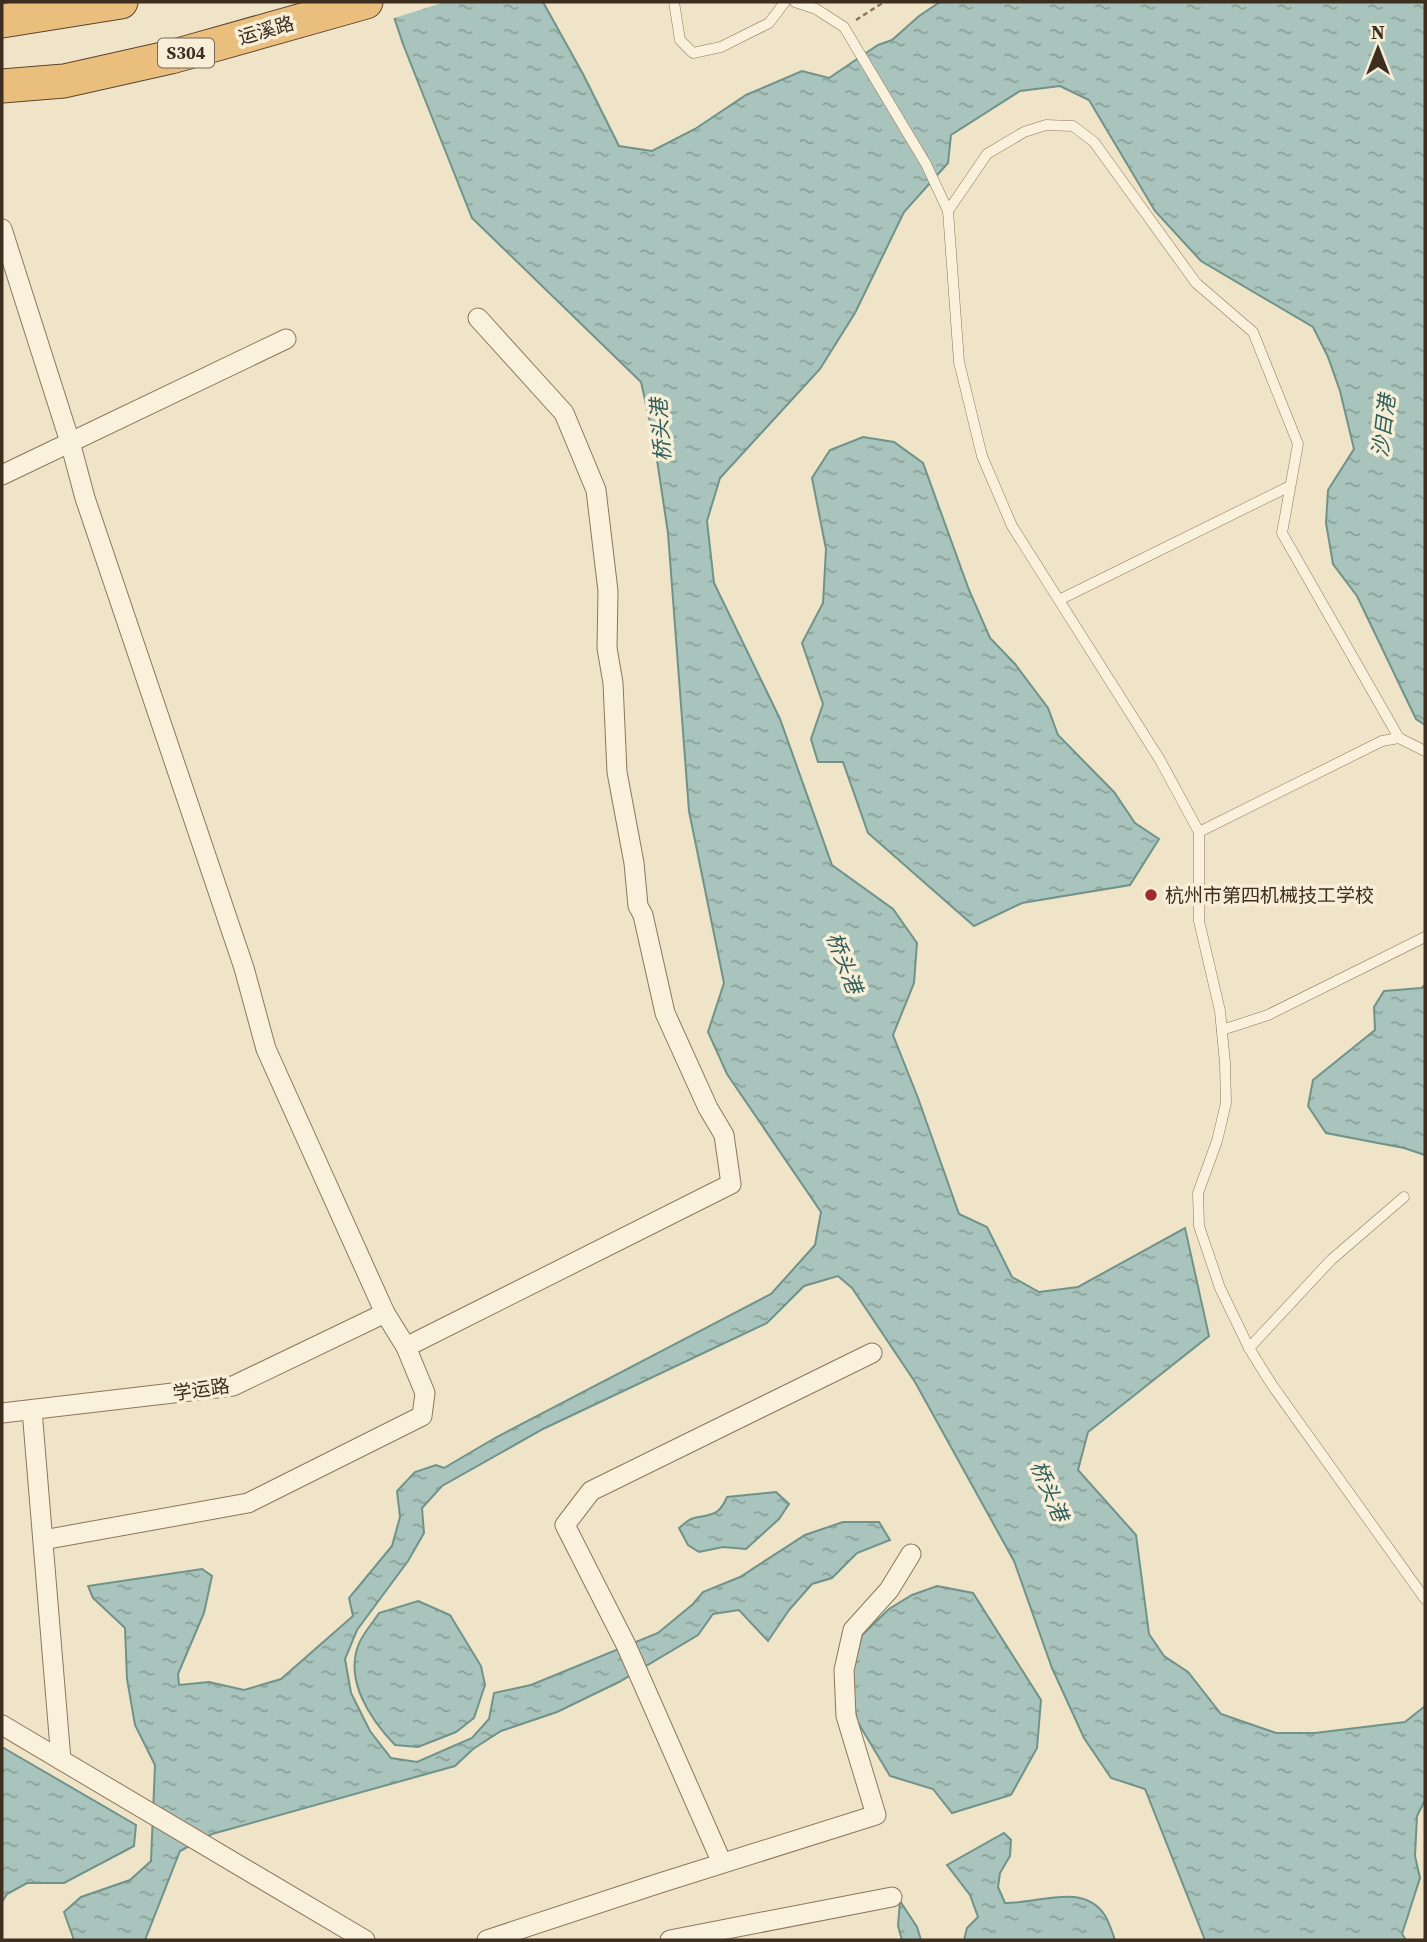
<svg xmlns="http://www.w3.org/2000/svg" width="1427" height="1942" font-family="'Source Serif 4','Noto Sans SC',serif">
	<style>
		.water { fill: url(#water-ripples); stroke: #6f938a; stroke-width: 2 }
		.pier { fill: #f0e4c8 }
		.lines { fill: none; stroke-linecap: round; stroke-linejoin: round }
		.service-casing { stroke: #8d765c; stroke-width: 11 }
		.minor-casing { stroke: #8d765c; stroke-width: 21 }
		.trunk-casing { stroke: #5b4430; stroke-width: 35 }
		.path { stroke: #8d765c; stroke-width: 2.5; stroke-dasharray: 5 3.5; stroke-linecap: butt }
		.service { stroke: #faf1dc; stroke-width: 10 }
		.minor { stroke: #faf1dc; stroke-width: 19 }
		.trunk { stroke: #eabe7c; stroke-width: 33 }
		.poi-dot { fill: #9e2a2b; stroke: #f7eed8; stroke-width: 2.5 }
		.labels { text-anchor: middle; stroke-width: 7; stroke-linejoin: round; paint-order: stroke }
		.shield { fill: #f7eed8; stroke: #756857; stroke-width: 2 }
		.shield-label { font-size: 18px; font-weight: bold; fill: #3d2e20 }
		.street-label { font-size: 19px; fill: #3d2e20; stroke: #f7eed8 }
		.poi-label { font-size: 19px; fill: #3d2e20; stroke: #f7eed8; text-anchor: start }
		.water-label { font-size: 21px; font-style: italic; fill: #2f5d5a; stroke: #f7eed8 }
	</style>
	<defs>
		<pattern id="water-ripples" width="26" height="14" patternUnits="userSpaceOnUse" patternTransform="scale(1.75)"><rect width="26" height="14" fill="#a9c4bc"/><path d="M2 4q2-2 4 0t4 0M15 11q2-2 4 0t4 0" fill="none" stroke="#8ba098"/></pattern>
	</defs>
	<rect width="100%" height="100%" fill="#f0e4c8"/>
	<g class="water">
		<polygon points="389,2 543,2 583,74 619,146 652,151 695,129 746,95 802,71 829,78 878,45 892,40 919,16 940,2 1425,2 1425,725 1416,719 1357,596 1333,564 1326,523 1328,490 1354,449 1340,391 1328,357 1313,327 1201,261 1155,211 1089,100 1060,86 1020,91 951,135 948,163 904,212 855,313 820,369 720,478 707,521 714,583 780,719 832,865 893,909 917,943 914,983 893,1035 918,1098 959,1214 987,1227 1012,1277 1039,1292 1078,1287 1185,1228 1209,1336 1088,1432 1078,1470 1136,1535 1149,1634 1164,1656 1188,1672 1221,1714 1276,1733 1315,1733 1405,1722 1425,1706 1425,1800 1417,1816 1415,1856 1420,1878 1402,1934 1406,1940 1205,1940 1145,1789 1111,1778 1084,1738 1052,1668 1014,1561 915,1382 852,1288 838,1276 804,1286 767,1323 543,1429 442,1486 422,1508 424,1533 408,1561 357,1630 345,1659 351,1693 370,1731 391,1758 417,1762 472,1738 489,1719 494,1693 531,1685 658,1633 693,1604 703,1592 740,1577 805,1535 843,1522 879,1522 890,1540 857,1553 832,1578 812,1584 789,1610 768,1641 739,1610 713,1614 698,1635 619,1682 557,1712 501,1731 473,1749 455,1766 212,1834 180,1851 145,1940 74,1940 64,1912 81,1897 130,1880 151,1861 155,1765 135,1725 127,1679 125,1628 93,1598 88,1586 202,1569 212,1576 204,1613 178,1674 179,1685 209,1682 244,1690 281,1679 353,1616 349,1598 392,1546 400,1517 397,1491 415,1472 436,1465 444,1468 495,1438 771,1294 815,1245 821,1212 727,1074 708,1032 724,983 689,811 668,533 654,440 641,382 472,218 403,44"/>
		<polygon points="863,437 894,442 923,463 969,590 990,638 1015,664 1048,708 1058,735 1114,792 1135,823 1159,839 1130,885 1022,903 974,926 868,833 843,762 818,762 811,739 823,704 802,643 823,603 826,549 812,478 830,450"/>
		<polygon points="1425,985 1425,1155 1404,1148 1326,1133 1308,1106 1313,1080 1375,1030 1374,1007 1384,991 1421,988"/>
		<path d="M776 1492 789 1504 779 1519 746 1549 723 1547 699 1552 688 1545 679 1528C684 1524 689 1519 694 1518 712 1514 719 1516 727 1497Z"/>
		<polygon points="937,1586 973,1593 1041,1700 1037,1748 1011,1795 952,1813 933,1789 890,1776 857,1721 850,1682 862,1635 889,1609 912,1595"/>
		<path d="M418 1601 450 1615 481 1666 485 1685 474 1718 456 1732 418 1747 395 1745C371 1720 345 1682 358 1646 362 1634 373 1623 379 1613Z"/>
		<polygon points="2,1747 136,1825 134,1846 64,1883 27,1883 7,1894 2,1902"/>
		<path d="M1004 1833 1011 1840 1010 1856 1000 1873 998 1887 1005 1903C1038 1904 1082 1882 1104 1914 1109 1921 1112 1932 1115 1940H964L967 1928 978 1917 970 1895 947 1865Z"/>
		<polygon points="900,1901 917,1927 921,1940 902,1940 898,1926"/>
	</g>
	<polygon class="pier" points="386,2 445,2 391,19"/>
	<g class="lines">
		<defs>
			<g id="service">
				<polyline points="674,2 680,40 693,53 721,47 769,23 785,2"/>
				<polyline points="795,2 816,9 844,27 926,164 948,211 959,362 982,456 1012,526 1160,760 1199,832 1199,921 1220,1011 1225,1063 1226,1103 1217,1141 1198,1193 1199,1226 1220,1288 1249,1348 1331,1260 1404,1197"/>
				<polyline points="948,211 987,154 1024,132 1046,125 1073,126 1094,142 1196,283 1253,332 1298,444 1282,533 1399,738"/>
				<polyline points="1059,600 1290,486"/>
				<polyline points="1199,832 1382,741 1399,738 1425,751"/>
				<polyline points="1222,1030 1268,1015 1425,937"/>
				<polyline points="1249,1348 1272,1385 1425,1599"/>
			</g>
			<g id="minor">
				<polyline points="2,229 70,442 85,498 244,968 266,1049 385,1313 406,1347 425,1393 422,1416 248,1503 43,1540"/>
				<polyline points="2,475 286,339"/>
				<polyline points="406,1347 731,1184 724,1135 708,1108 665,1013 643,915 638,906 634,863 617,772 613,683 607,648 608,591 596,490 564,413 478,318"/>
				<polyline points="32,1410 61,1760"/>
				<polyline points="2,1413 233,1386 385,1313"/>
				<polyline points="2,1725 365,1940"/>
				<polyline points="722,1863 626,1645 565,1525 591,1491 872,1353"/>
				<polyline points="487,1940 660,1883 876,1815 846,1716 844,1670 853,1630 889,1590 911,1554"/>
				<polyline points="670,1940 892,1897"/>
			</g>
			<g id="trunk">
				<polyline points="2,21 121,2"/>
				<polyline points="2,86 64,81 171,57 366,2"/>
			</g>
		</defs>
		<use href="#service" class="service-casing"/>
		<use href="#minor" class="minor-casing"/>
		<use href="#trunk" class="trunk-casing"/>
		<polyline class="path" points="856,20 884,2"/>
		<use href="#service" class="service"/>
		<use href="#minor" class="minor"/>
		<use href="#trunk" class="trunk"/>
	</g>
	<circle class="poi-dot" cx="1151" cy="895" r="7"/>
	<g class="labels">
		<rect class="shield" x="158" y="38.5" width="56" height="29" rx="5"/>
		<g class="shield-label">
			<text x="186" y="59">S304</text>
		</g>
		<g class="street-label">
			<text transform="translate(266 30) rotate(-16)" y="7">运溪路</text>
			<text transform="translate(201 1389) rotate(-8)" y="7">学运路</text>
		</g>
		<g class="poi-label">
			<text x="1165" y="902">杭州市第四机械技工学校</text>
		</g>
		<g class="water-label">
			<text transform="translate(1384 426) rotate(-83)" y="7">沙目港</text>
			<text transform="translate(661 430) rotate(-94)" y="7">桥头港</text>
			<text transform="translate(844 963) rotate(69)" y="7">桥头港</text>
			<text transform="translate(1049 1491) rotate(67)" y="7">桥头港</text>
		</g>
	</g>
	<rect width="1427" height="1942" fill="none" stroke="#3d2e20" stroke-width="7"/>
	<g transform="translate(1378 49)" stroke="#f7eed8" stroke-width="5" paint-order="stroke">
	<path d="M0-5L12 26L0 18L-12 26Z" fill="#3d2e20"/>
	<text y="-10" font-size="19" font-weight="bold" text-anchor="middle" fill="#3d2e20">N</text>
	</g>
</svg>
